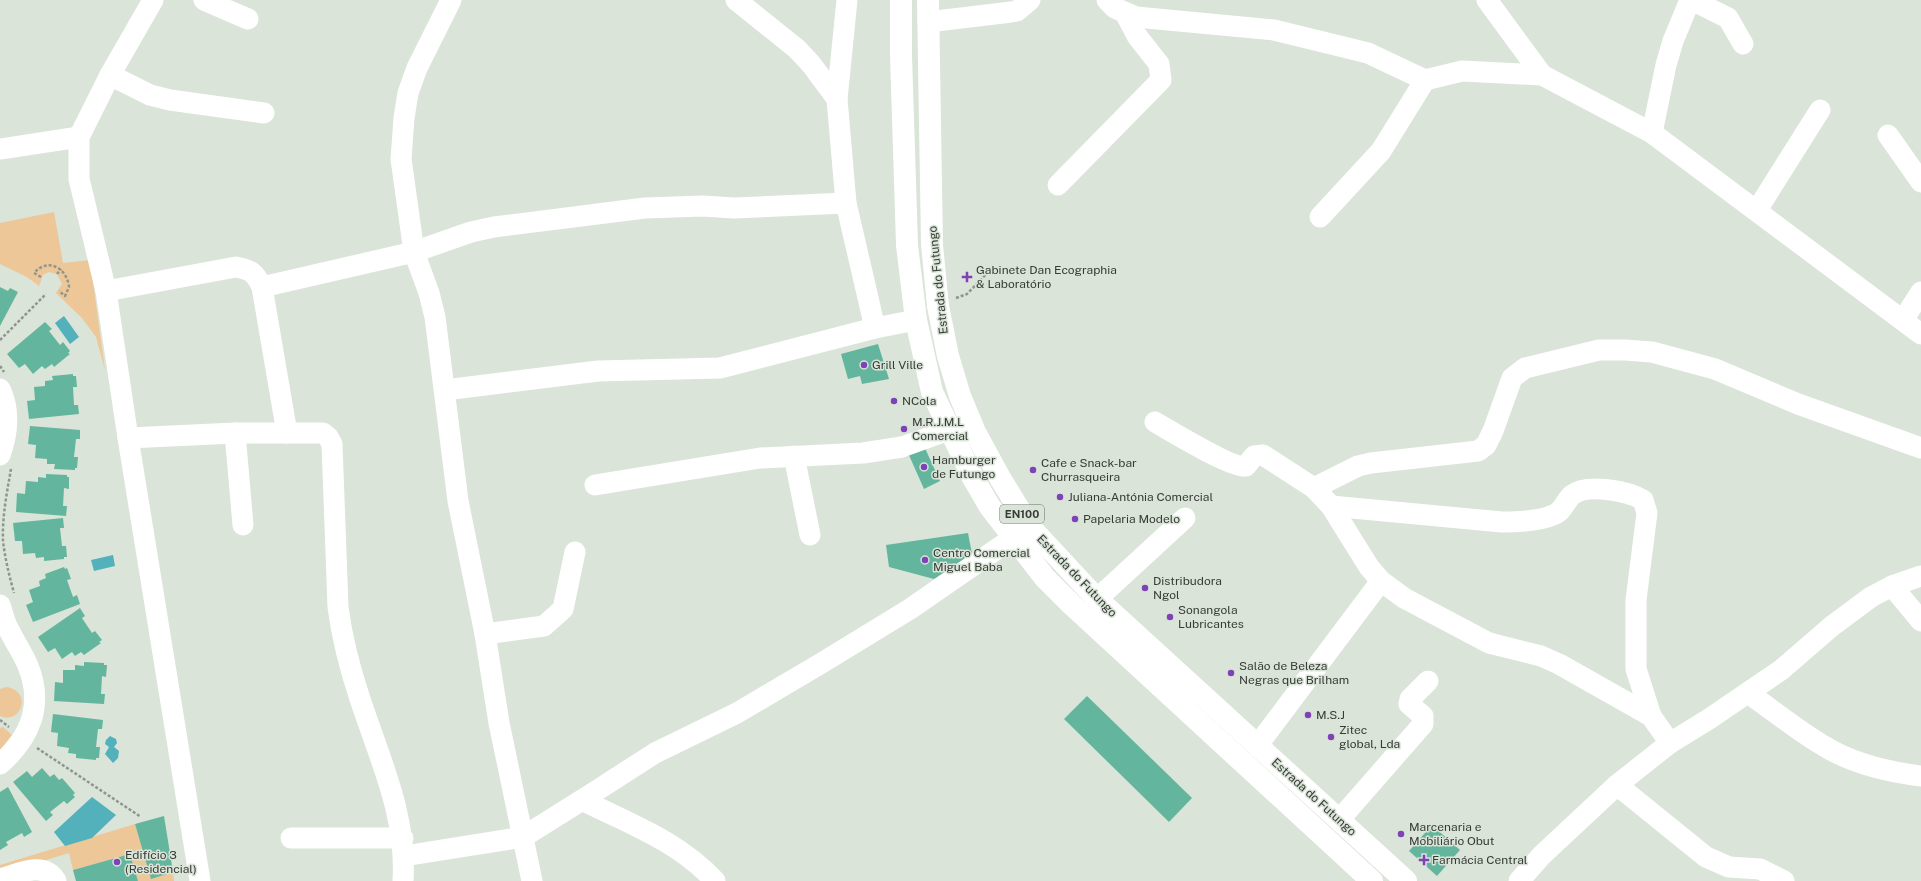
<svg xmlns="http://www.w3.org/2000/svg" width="1921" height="881" font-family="'Public Sans',sans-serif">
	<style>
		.green { fill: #edc797 }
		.water { fill: #53b1bc }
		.building { fill: #63b69d }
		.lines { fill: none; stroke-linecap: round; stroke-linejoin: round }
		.path { stroke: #8f968e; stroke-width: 2.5; stroke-dasharray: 3 2; stroke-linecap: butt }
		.minor { stroke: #fff; stroke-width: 21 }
		.highway { stroke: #fff; stroke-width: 22 }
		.poi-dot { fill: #7f41b6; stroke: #dae4d8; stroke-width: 1.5 }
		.labels { text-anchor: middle; stroke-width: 3; stroke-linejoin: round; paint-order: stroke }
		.shield { fill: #dae4d8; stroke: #686e67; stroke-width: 1 }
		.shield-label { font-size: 11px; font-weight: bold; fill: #373b36 }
		.poi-label { font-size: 12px; fill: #373b36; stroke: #dae4d8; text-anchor: start }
		.street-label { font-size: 12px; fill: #373b36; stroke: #dae4d8 }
	</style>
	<rect width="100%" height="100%" fill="#dae4d8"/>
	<g class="green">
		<polygon points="54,212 63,263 90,260 105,370 96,337 82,318 56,293 62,284 57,274 49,272 43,275 39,286 27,277 0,264 0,223"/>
		<path d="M7 687C33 692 21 725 0 716V689Z"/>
		<polygon points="3,727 12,735 0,750 0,728"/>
		<polygon points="135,824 151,878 173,872 174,881 138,881 130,854 73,870 69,853 0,874 0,865"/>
	</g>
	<g class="water">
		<polygon points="64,316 79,337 70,344 55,323"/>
		<polygon points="113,555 115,566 94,571 91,560"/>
		<polygon points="110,736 116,739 117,743 114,747 119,751 118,758 113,763 105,754 109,747 105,744 106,740"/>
		<polygon points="92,797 116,815 92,838 65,846 54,832"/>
	</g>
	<g class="building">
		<polygon points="0,287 8,291 10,288 18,292 0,326"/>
		<polygon points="45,322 52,329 49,331 60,345 63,342 70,351 68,353 70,354 54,367 52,364 45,369 42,366 33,374 25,364 19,368 7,354"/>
		<polygon points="878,344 889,379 862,384 860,376 848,379 841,354"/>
		<polygon points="73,374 73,376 76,376 77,387 73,387 74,405 78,405 79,414 29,419 27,401 35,400 34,387 45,386 45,381 53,380 52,376"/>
		<polygon points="30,426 80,430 80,439 76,439 74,457 78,457 77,468 75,468 75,470 54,469 55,464 47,464 47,459 35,458 36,445 28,444"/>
		<polygon points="924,446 940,481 924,489 908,453"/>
		<polygon points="46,474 67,475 67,477 69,477 69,489 64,488 63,506 67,506 66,516 16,512 17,493 25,494 26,481 38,482 38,477 46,478"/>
		<polygon points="63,518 64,528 60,528 62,546 66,546 67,557 64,557 64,559 44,561 44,557 36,558 35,553 23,554 22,541 15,541 13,523"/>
		<polygon points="968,533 972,554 934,579 889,567 886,545"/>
		<polygon points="64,567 65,569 67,568 71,579 67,580 73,597 77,595 80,604 33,622 26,605 33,602 29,590 40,586 39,581 46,578 45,574"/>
		<polygon points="80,608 85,616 82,618 92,633 95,631 102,640 99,642 101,643 84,655 81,652 75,656 72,652 62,659 55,648 48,652 38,637"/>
		<polygon points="84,662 104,663 104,665 107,665 106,677 102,676 101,694 105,694 104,704 54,701 55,682 63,683 63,670 75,670 75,665 84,666"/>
		<polygon points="1087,696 1192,798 1169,822 1064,719"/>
		<polygon points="53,714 103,720 102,729 98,729 96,747 100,747 99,758 96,758 96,760 76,758 76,754 68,753 69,748 57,746 58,733 51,732"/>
		<polygon points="42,768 50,777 54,774 59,780 62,778 75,793 73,795 75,797 67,804 64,801 50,812 53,815 46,821 13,782 27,771 32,777"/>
		<polygon points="8,787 32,832 24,837 22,833 6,842 8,845 0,850 0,792"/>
		<polygon points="164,816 173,872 151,879 135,824"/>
		<polygon points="1432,825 1460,850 1437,876 1409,851"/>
		<polygon points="130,854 138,881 76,881 73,870"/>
	</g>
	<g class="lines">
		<g class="path">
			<polyline points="57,274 61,269"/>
			<path d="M41 277 34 273C48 257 67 268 69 287L65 296 59 291"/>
			<polyline points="956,298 967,294 990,270"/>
			<polyline points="0,340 46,294"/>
			<polyline points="0,366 4,372"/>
			<path d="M11 469C7 492 2 517 3 541 5 558 9 575 14 593"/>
			<polyline points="0,720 9,727"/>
			<polyline points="37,748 141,817"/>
		</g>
		<g class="minor">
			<polyline points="153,0 110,75 79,137 79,179 106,291 128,438 200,881"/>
			<polyline points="204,0 248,19"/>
			<polyline points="451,0 417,68 408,93 404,118 401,159 414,252 429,293 435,317 458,501 485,634 499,723 532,881"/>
			<polyline points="736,0 797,49 811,64 837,99"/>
			<polyline points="847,0 837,99 846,203 875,328"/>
			<polyline points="1107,0 1115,8 1136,17 1274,30 1368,53 1425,80"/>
			<polyline points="1487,0 1542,75"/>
			<polyline points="1692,0 1728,18 1743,44"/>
			<polyline points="928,22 1011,12 1017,11 1030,0"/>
			<polyline points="110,75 150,95 170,100 264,113"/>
			<polyline points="1652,133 1666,65 1673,41 1690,0"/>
			<polyline points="1888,135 1921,182"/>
			<polyline points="0,149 79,137"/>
			<polyline points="1058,185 1161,80 1159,64 1137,36 1125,13"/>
			<polyline points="1757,210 1820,110"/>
			<polyline points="1320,217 1381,151 1425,80 1462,71 1542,75 1652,133 1921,334"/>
			<polyline points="262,287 414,252 471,232 494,227 645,208 703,206 734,208 846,203"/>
			<path d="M106 291 236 267C252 270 255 273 262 287L287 433"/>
			<polyline points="1903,320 1921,292"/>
			<path d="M0 389C10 409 8 434 0 455"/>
			<polyline points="445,390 598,371 720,368 875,328 916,320"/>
			<path d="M1155 422C1169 430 1233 469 1246 466L1254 456 1263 455 1314 488 1331 506 1369 567 1381 581 1404 598 1489 643 1541 656 1559 664 1651 716 1670 743"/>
			<polyline points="235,433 243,525"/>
			<path d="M128 438 235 433H323L328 437 332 444 338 607C342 638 350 669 360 699 380 760 407 815 403 881"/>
			<polyline points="794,456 810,535"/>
			<polyline points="595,485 760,458 863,453 902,447 949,430"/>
			<polyline points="1314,488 1358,466 1371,463 1478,451 1486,445 1493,431 1512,378 1525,368 1599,350 1625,350 1652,352 1715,369 1798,404 1921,448"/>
			<path d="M1331 506 1502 522C1516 522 1540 521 1553 515 1563 512 1565 501 1572 495 1587 483 1628 491 1643 500L1647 513 1636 600V669L1651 716"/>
			<polyline points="1892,586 1921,621"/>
			<polyline points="1097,599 1185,518"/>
			<path d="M0 605C3 613 4 621 8 628 14 641 23 653 28 666 44 705 30 738 0 764"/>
			<polyline points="485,634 544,626 563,609 575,552"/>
			<path d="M1748 693C1774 711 1798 731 1824 746 1853 764 1888 772 1921 776"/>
			<polyline points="1257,746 1381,581"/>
			<polyline points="1617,785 1706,857 1729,867 1760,869 1784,881"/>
			<polyline points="582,800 655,753 737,713 820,664 910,609 1013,538"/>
			<polyline points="1340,819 1423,724 1423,716 1409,704 1410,699 1428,681"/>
			<polyline points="291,838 403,838"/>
			<path d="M404 856 523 837 582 800C630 824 678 841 715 881"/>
			<path d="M0 879C18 874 44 860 56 881"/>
			<polyline points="1519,881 1542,855 1617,785 1670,743 1709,719 1781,670 1832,626 1871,597 1892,586 1921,576"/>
		</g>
		<g class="highway">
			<polyline points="901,0 901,55 907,245 916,320 932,392 973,478 990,507 1045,578 1072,605 1372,881"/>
			<polyline points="928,0 932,245 938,306 948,356 960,396 975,432 1000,478 1030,527 1097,599 1406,881"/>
		</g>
	</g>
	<g class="poi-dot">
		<path d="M965 271h4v4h4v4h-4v4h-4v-4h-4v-4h4z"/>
		<circle cx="864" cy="365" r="4"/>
		<circle cx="894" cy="401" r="4"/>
		<circle cx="904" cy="429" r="4"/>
		<circle cx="924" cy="467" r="4"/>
		<circle cx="1033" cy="470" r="4"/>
		<circle cx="1060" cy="497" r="4"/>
		<circle cx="1075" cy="519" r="4"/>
		<circle cx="925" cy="560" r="4"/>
		<circle cx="1145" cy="588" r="4"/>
		<circle cx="1170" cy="617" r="4"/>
		<circle cx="1231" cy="673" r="4"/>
		<circle cx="1308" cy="715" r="4"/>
		<circle cx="1331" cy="737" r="4"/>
		<circle cx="1401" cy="834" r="4"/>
		<path d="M1422 854h4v4h4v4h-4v4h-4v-4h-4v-4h4z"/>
		<circle cx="117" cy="862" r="4"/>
	</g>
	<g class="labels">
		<rect class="shield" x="1000" y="505" width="44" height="18" rx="3"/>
		<g class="shield-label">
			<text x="1022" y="518">EN100</text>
		</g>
		<g class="poi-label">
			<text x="976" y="274">Gabinete Dan Ecographia<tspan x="976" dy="14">&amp; Laboratório</tspan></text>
			<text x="872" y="369">Grill Ville</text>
			<text x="902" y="405">NCola</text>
			<text x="912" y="426">M.R.J.M.L<tspan x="912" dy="14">Comercial</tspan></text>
			<text x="932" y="464">Hamburger<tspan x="932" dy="14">de Futungo</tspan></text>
			<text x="1041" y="467">Cafe e Snack-bar<tspan x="1041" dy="14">Churrasqueira</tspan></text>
			<text x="1068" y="501">Juliana-Antónia Comercial</text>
			<text x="1083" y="523">Papelaria Modelo</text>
			<text x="933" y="557">Centro Comercial<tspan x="933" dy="14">Miguel Baba</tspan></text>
			<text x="1153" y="585">Distribudora<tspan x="1153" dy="14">Ngol</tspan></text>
			<text x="1178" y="614">Sonangola<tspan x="1178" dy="14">Lubricantes</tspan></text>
			<text x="1239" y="670">Salão de Beleza<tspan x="1239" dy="14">Negras que Brilham</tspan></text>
			<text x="1316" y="719">M.S.J</text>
			<text x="1339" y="734">Zitec<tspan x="1339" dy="14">global, Lda</tspan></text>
			<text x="1409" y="831">Marcenaria e<tspan x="1409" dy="14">Mobiliário Obut</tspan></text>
			<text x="125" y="859">Edifício 3<tspan x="125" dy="14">(Residencial)</tspan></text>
			<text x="1432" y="864">Farmácia Central</text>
		</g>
		<g class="street-label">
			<text transform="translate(938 280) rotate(-96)" y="4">Estrada do Futungo</text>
			<text transform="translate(1077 576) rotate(46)" y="4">Estrada do Futungo</text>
			<text transform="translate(1314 797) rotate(42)" y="4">Estrada do Futungo</text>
		</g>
	</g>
</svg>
